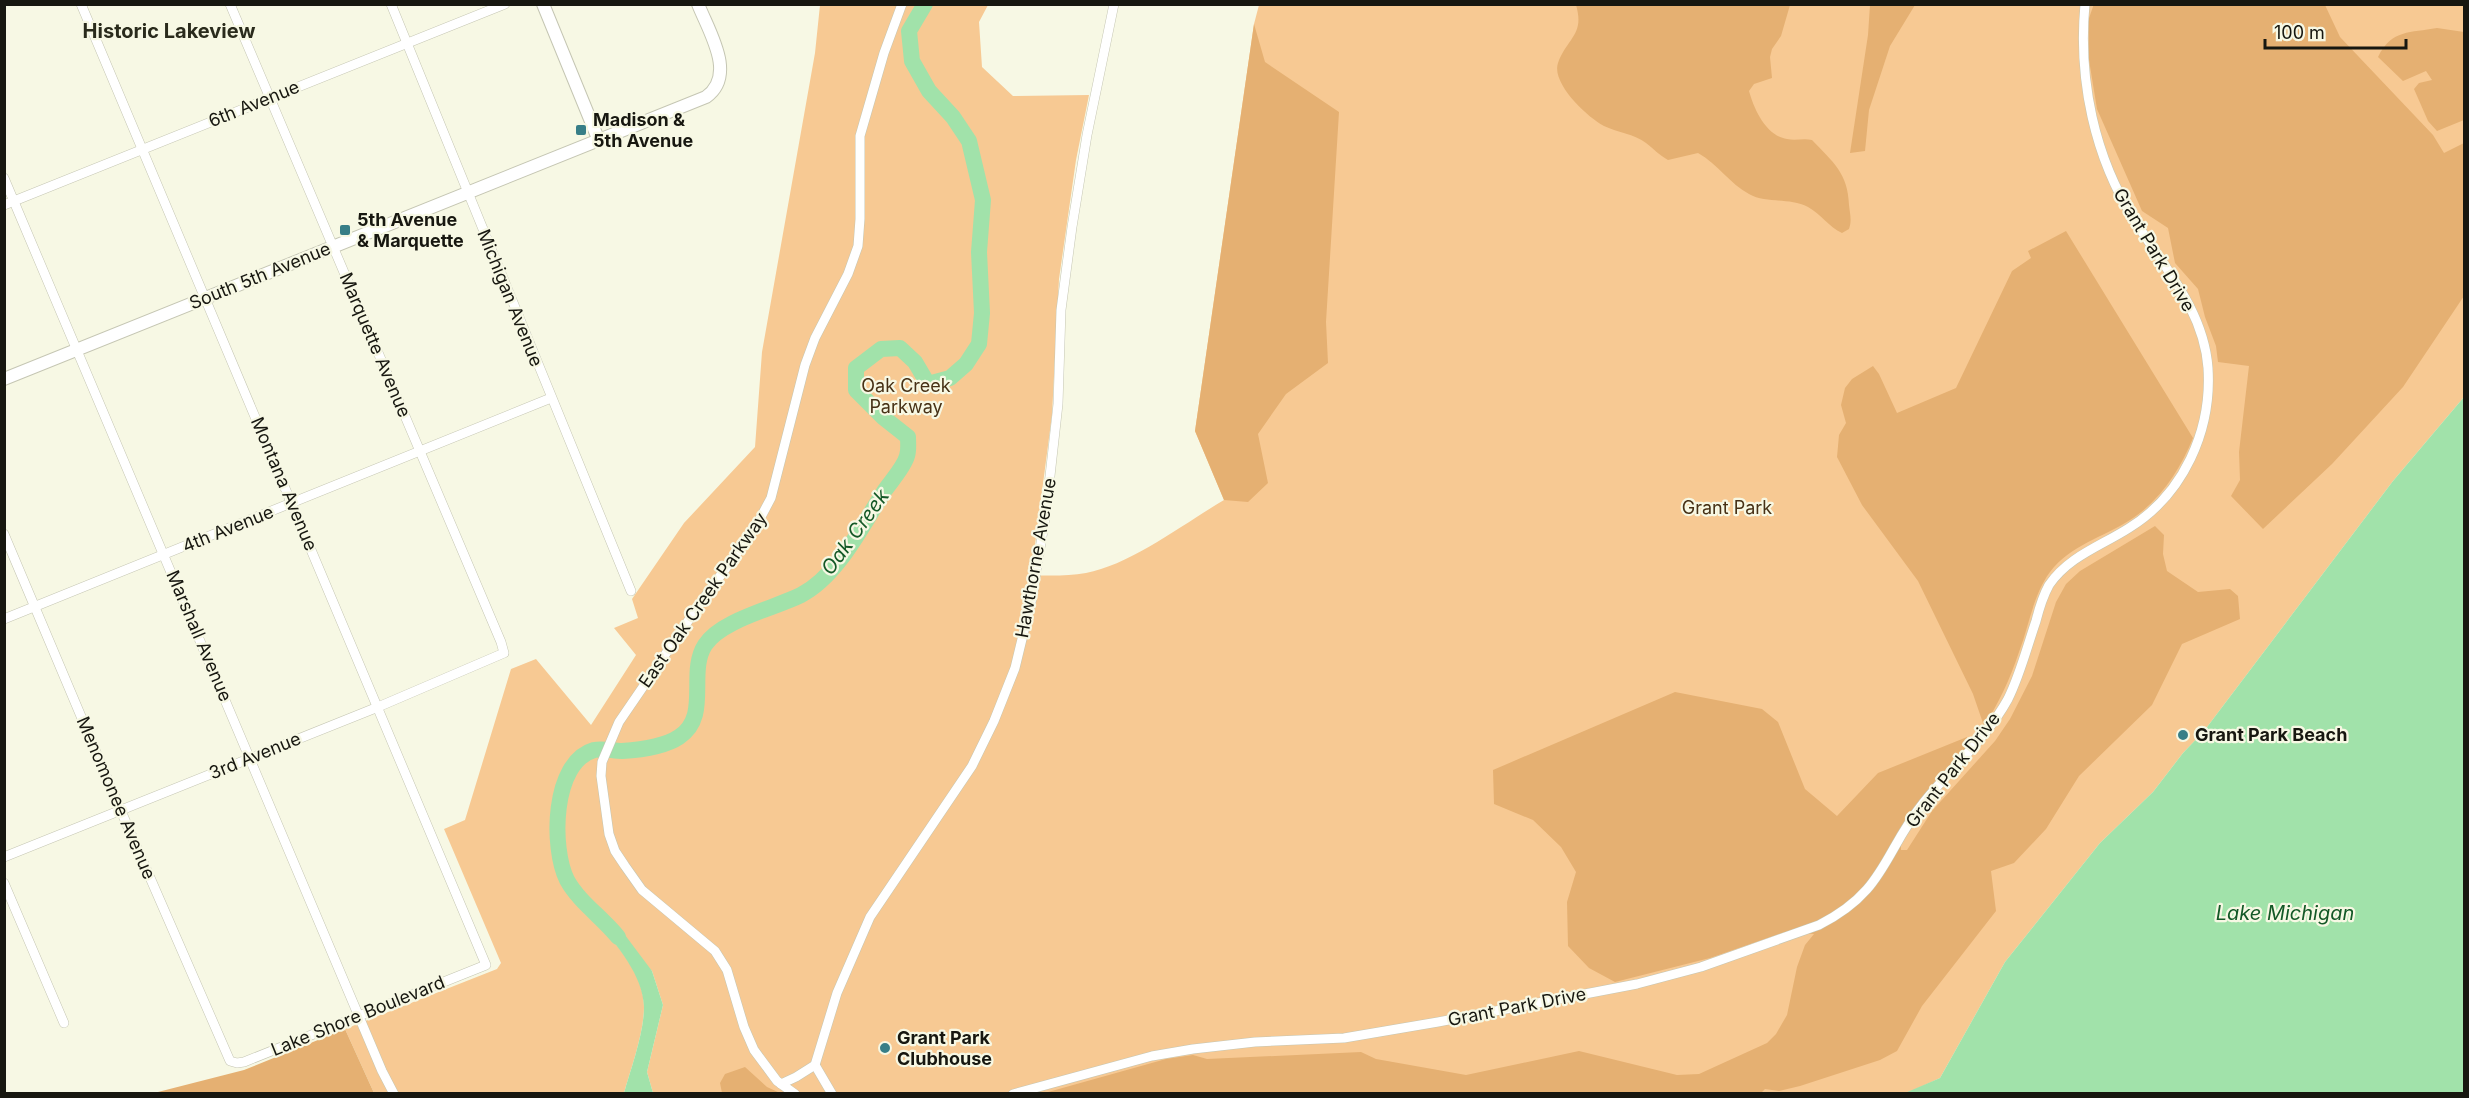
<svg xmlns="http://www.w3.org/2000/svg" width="2469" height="1098" font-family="Inter,sans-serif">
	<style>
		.green { fill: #f7c993 }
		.forest { fill: #e5b072 }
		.water { fill: #a1e2aa }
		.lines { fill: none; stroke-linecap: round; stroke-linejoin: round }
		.river { stroke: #a1e2aa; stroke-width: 16 }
		.minor-casing { stroke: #c5c6b3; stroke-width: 10 }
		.tertiary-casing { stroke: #c5c6b3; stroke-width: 14 }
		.minor { stroke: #fff; stroke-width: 9 }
		.tertiary { stroke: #fff; stroke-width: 12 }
		.poi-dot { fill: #377e87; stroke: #f7f8e4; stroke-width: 2 }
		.labels { text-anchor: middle; stroke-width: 4.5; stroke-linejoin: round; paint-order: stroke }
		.street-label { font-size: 18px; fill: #171710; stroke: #f7f8e4 }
		.poi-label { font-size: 18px; font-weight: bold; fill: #171710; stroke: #f7f8e4; text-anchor: start }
		.park-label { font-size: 18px; fill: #473116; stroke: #f7f8e4 }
		.neighbourhood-label { font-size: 20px; font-weight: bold; fill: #2a2b1c; stroke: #f7f8e4 }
		.water-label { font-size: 20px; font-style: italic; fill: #145927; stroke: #f7f8e4 }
	</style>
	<rect width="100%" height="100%" fill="#f7f8e4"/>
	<path class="green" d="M820 5H988L979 22 982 67 1013 96 1089 95 1076 160 1059 279 1052 415 1031 575C1049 576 1068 576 1086 573 1130 565 1185 523 1224 500L1195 431 1254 24 1259 5H2464V397L2393 481 2204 731 2183 753 2153 792 2100 843 2005 962 1940 1078 1905 1094 653 1093 647 1072 663 1005 652 971 598 923C618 946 644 975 644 1007 644 1033 631 1068 624 1093H374L345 1029 497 969 501 963 444 829 465 820 511 669 536 659 591 725 636 655 614 628 638 618 632 599 684 523 755 447 762 352 815 53Z"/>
	<g class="forest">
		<polygon points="2094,4 2325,5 2340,37 2433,135 2444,153 2464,143 2464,296 2403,387 2332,464 2263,529 2231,496 2240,480 2239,452 2249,366 2218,362 2216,346 2205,317 2198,289 2175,263 2168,228 2142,211 2097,109 2089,60 2089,18"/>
		<path d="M1576 5H1790L1781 36 1772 49 1770 57 1772 78 1754 84 1749 91C1754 109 1766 136 1787 139 1796 141 1803 138 1812 140 1833 162 1848 173 1849 205 1850 214 1852 221 1849 229L1842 233C1829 227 1821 214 1808 207 1789 197 1766 204 1749 194 1730 184 1718 164 1698 153L1668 160C1659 155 1654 149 1646 143 1635 134 1616 132 1604 126 1587 117 1551 83 1558 63 1567 38 1585 35 1576 5Z"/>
		<polygon points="1870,5 1915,5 1890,46 1869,110 1865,151 1850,153 1868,35"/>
		<polygon points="1254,24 1265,62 1339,112 1326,322 1328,363 1286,394 1258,434 1268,483 1248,502 1224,500 1195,431"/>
		<path d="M2437 28 2464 32V120L2437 131 2428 121 2414 89 2419 83 2432 80 2426 71 2403 81 2378 57C2392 29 2410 33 2437 28Z"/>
		<path d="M2066 231 2193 438C2180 470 2160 501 2130 520 2104 537 2070 545 2050 572 2033 595 2029 626 2019 652 2010 679 1999 703 1984 726L1973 694 1918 581 1862 505 1837 457 1839 435 1846 423 1841 405 1845 388 1852 379 1873 366 1879 374 1897 413 1956 388 2012 271 2031 258 2028 251Z"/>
		<polygon points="2155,526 2164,535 2163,554 2167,571 2198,592 2230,589 2238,596 2240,619 2182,644 2152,705 2079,776 2046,829 2014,863 1991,871 1996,911 1922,1006 1897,1051 1880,1060 1800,1086 1779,1091 1765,1089 1760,1094 1041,1094 1166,1059 1193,1055 1207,1059 1361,1052 1376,1059 1466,1075 1579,1051 1677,1075 1699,1074 1767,1043 1776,1034 1787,1015 1797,967 1805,945 1814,934 1785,932 1710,958 1615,982 1589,968 1568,946 1567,902 1576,872 1561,847 1533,820 1494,804 1493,770 1675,692 1762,709 1778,722 1805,789 1837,816 1878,773 1967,737 1968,748 1939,776 1907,817 1901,846 1901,850 1907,850 1932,811 1995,741 2010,719 2032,676 2056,602 2066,584 2080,571"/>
		<polygon points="345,1029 374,1093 154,1093 244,1070"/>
		<polygon points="745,1067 767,1087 780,1093 722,1093 720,1083 725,1074"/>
	</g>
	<g class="water">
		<polygon points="2464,397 2464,1093 1905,1093 1940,1078 2005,962 2100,843 2153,792 2183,753 2204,731 2393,481"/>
		<path d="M605 920 619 927 652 971 663 1005 647 1072 653 1093H624C631 1068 644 1033 644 1007 643 975 617 946 598 922Z"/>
	</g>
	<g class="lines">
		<path class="river" d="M618 937C602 917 579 902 567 880 551 848 552 762 594 750 603 748 613 751 622 751 638 750 664 747 679 737 711 716 687 673 705 645 721 620 775 608 801 595 838 576 863 524 885 490 892 480 904 467 907 456 909 450 908 443 908 437L884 418 856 390V368L881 349 900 348 915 362 928 384 950 378 966 364 979 344 982 313 979 252 983 200 969 141 953 117 929 91 912 61 909 31 925 4"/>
		<defs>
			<g id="minor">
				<polyline points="391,4 631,591"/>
				<polyline points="4,178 382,1071 394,1094"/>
				<polyline points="4,205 505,4"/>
				<polyline points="4,534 121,811 230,1061 237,1063 244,1062 486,965 81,4"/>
				<polyline points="4,619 551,398"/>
				<polyline points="4,857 378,707 504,653 501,642 230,4"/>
				<polyline points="4,883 64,1023"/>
				<polyline points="815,1065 832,1094"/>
				<polyline points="781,1084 796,1077 815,1065 837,993 870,917 972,766 994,721 1015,668 1032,598 1046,512 1058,404 1061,310 1072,227 1087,135 1114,4"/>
				<polyline points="795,1094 777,1081 754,1050 744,1027 727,970 715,951 642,890 625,866 615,851 609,834 601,776 602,762 619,722 699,605 755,528 771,498 805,365 815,338 848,274 858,246 860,219 860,136 884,53 902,4"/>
				<path d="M1013 1094 1152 1056 1193 1049 1255 1042 1344 1038 1438 1022 1637 984 1701 967 1819 925C1886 891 1883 853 1924 802 1952 767 1986 739 2008 699 2020 675 2027 647 2036 621 2039 609 2043 596 2049 585 2069 556 2101 546 2129 528 2184 494 2212 430 2208 368 2204 311 2164 267 2135 221 2094 157 2078 79 2085 4"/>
			</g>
			<g id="tertiary">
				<polyline points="543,4 599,141"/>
				<path d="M4 379 706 97C737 75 709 32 698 4"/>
			</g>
		</defs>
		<use href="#minor" class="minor-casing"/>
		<use href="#tertiary" class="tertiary-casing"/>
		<use href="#minor" class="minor"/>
		<use href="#tertiary" class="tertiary"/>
	</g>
	<g class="poi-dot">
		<rect x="575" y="124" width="12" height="12" rx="3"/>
		<rect x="339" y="224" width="12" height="12" rx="3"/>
		<circle cx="2183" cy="735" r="6"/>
		<circle cx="885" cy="1048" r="6"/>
	</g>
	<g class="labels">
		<g class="street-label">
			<text transform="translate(254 104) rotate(-22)" y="6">6th Avenue</text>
			<text transform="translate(2154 250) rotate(59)" y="6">Grant Park Drive</text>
			<text transform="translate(260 276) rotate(-22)" y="6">South 5th Avenue</text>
			<text transform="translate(510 298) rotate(68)" y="6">Michigan Avenue</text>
			<text transform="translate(375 345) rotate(67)" y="6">Marquette Avenue</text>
			<text transform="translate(284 484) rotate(67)" y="6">Montana Avenue</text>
			<text transform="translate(228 529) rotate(-22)" y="6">4th Avenue</text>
			<text transform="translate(1036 558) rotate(-80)" y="6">Hawthorne Avenue</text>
			<text transform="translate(703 600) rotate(-55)" y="6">East Oak Creek Parkway</text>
			<text transform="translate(199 636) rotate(67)" y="6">Marshall Avenue</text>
			<text transform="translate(255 756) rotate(-22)" y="6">3rd Avenue</text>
			<text transform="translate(1953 770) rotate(-52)" y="6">Grant Park Drive</text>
			<text transform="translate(116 798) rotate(67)" y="6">Menomonee Avenue</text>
			<text transform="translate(1517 1007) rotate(-11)" y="6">Grant Park Drive</text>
			<text transform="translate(358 1016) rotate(-22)" y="6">Lake Shore Boulevard</text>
		</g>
		<g class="poi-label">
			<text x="593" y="126">Madison &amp;<tspan x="593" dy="21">5th Avenue</tspan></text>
			<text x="357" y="226">5th Avenue<tspan x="357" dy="21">&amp; Marquette</tspan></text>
			<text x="2195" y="741">Grant Park Beach</text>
			<text x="897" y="1044">Grant Park<tspan x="897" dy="21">Clubhouse</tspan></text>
		</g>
		<g class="park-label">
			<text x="906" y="392">Oak Creek<tspan x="906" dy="21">Parkway</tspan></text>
			<text x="1727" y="514">Grant Park</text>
		</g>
		<g class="neighbourhood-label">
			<text x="169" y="38">Historic Lakeview</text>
		</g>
		<g class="water-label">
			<text transform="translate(855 532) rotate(-54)" y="7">Oak Creek</text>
			<text x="2285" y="920">Lake Michigan</text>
		</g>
	</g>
	<rect width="2469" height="1098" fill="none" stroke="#171710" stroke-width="12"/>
	<path d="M2265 39v9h141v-9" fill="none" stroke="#171710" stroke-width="3"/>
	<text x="2274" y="39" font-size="18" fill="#171710" stroke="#f7f8e4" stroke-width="4.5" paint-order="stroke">100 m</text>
</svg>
